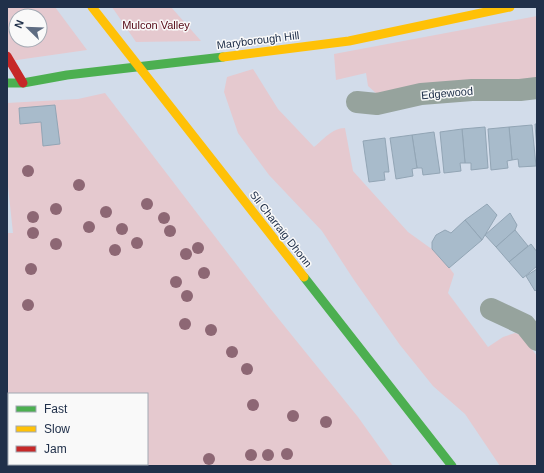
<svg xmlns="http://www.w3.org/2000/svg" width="544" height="473" font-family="Helvetica,sans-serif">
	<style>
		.green { fill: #e5c9cf; fill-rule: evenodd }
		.building { fill: #a8bbcb; stroke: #92a5b5 }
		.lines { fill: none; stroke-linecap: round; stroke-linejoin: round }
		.lane { stroke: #96a39d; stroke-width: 11 }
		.street { stroke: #96a39d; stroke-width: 22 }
		.fast { stroke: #4caf50; stroke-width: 9 }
		.slow { stroke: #ffc107; stroke-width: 9 }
		.jam { stroke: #c62828; stroke-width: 9 }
		.tree { fill: #8d6774 }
		.labels { text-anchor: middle; stroke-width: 3; stroke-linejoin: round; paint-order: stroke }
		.park-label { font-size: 11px; fill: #540714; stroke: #f9f9f9 }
		.street-label { font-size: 11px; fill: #20304a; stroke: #f9f9f9 }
	</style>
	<rect width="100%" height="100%" fill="#d2dcea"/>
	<g class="green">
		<path d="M7 7H55L87 50 10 61 7 56ZM16 16H40V40H16Z"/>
		<polygon points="112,7 171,7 201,41 136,42"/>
		<polygon points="537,16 537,78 377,94 368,86 366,73 336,80 334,54"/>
		<path d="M253 69 278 109 314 147C323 140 332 128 345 128L353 171 408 232 440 255 454 274 448 293 488 347 503 337 515 333 521 335 537 356V466H500L465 414 433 386 400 345 354 280 322 231 269 175 238 133 224 92 227 77Z"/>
		<path d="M105 93 269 307 358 417 393 466H7V233H13L7 177V103L78 99ZM9 394H147V464H9Z"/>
	</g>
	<g class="building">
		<polygon points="55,105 60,144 43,146 41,122 20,124 19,108"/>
		<polygon points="535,124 537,124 537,151"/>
		<polygon points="532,125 536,166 519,167 518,159 512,160 509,127"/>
		<polygon points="485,127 488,168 471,170 471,163 465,163 462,129"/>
		<polygon points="509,127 512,160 507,161 508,168 491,170 488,129"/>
		<polygon points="462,129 465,163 460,163 461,171 444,173 440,132"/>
		<polygon points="434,132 440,173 423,175 422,168 417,168 412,135"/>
		<polygon points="412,135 417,168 412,169 413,176 396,179 390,138"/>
		<polygon points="385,138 389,172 384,172 385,180 369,182 363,141"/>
		<polygon points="487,204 497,215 482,240 465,220"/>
		<polygon points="510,213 517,225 515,230 496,247 485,235"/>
		<polygon points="465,220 482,240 449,268 432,249 432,242 436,235 445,230 451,233"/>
		<polygon points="515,230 528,246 509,262 496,247"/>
		<polygon points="531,244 537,252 537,266 523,278 509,262"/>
		<polygon points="537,269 537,289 535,291 526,276"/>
	</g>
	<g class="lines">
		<g class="lane">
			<polyline points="7,455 9,455"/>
			<polyline points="96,464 103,466"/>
		</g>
		<g class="street">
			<polyline points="357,102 377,104 421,94 472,90 520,90 537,88"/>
			<polyline points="491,309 525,325 537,340"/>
		</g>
		<g class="fast">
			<polyline points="7,83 23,83 67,75 223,57"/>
			<polyline points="304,277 452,466"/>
		</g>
		<g class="slow">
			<polyline points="92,7 304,277"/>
			<polyline points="223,57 349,41 510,7"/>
		</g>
		<polyline class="jam" points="7,56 23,83"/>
	</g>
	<g class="tree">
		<circle cx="28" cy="171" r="6"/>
		<circle cx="79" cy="185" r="6"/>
		<circle cx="147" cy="204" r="6"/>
		<circle cx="56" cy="209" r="6"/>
		<circle cx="106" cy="212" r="6"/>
		<circle cx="33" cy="217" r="6"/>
		<circle cx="164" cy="218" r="6"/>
		<circle cx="89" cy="227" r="6"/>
		<circle cx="122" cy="229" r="6"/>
		<circle cx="170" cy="231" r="6"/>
		<circle cx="33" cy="233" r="6"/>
		<circle cx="137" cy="243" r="6"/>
		<circle cx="56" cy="244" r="6"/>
		<circle cx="198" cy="248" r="6"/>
		<circle cx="115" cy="250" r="6"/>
		<circle cx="186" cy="254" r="6"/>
		<circle cx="31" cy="269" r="6"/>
		<circle cx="204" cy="273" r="6"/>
		<circle cx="176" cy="282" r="6"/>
		<circle cx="187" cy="296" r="6"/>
		<circle cx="28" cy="305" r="6"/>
		<circle cx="185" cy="324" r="6"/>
		<circle cx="211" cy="330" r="6"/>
		<circle cx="232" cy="352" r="6"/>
		<circle cx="247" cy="369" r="6"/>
		<circle cx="253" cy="405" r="6"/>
		<circle cx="293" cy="416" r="6"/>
		<circle cx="326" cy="422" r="6"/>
		<circle cx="287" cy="454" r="6"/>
		<circle cx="251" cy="455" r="6"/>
		<circle cx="268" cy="455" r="6"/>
		<circle cx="209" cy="459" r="6"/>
	</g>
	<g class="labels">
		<g class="park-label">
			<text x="156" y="29">Mulcon Valley</text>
		</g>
		<g class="street-label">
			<text transform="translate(258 40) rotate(-7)" y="4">Maryborough Hill</text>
			<text transform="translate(447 93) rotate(-5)" y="4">Edgewood</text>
			<text transform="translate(281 229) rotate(52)" y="4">Sli Charraig Dhonn</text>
		</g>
	</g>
	<rect width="544" height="473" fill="none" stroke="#20304a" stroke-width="16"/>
	<rect x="8" y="393" width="140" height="72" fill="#f9f9f9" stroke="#a2a9b3"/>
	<rect x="16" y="406" width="20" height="6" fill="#4caf50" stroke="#a2a9b3"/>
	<text x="44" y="413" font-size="12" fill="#20304a">Fast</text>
	<rect x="16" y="426" width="20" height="6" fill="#ffc107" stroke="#a2a9b3"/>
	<text x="44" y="433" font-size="12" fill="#20304a">Slow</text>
	<rect x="16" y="446" width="20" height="6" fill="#c62828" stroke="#a2a9b3"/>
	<text x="44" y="453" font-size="12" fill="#20304a">Jam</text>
	<g transform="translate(28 28) rotate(293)"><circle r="19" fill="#f9f9f9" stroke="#a2a9b3"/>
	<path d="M0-3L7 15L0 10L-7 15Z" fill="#5e6c82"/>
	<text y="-6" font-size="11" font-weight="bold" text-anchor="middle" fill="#20304a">N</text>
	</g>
</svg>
